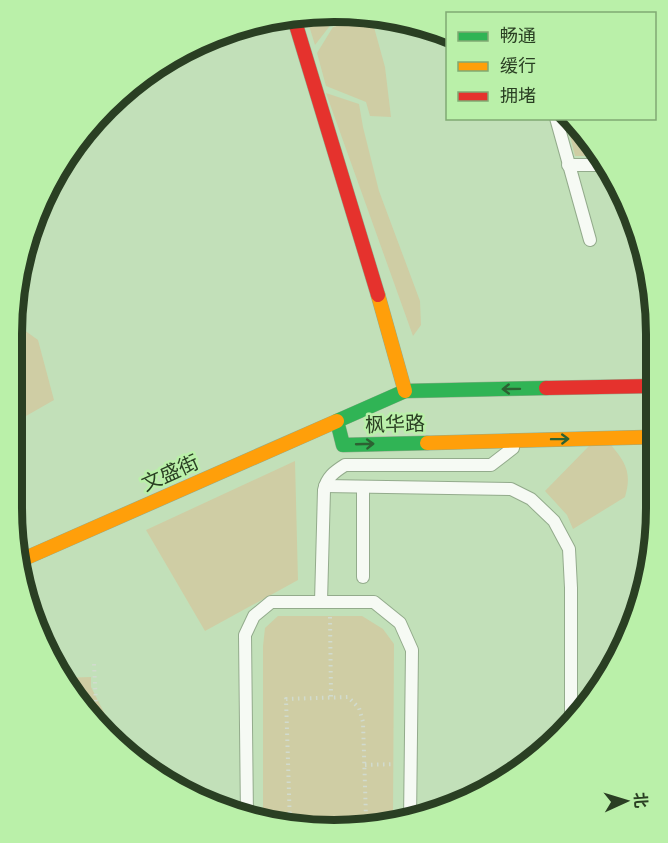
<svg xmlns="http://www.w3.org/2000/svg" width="668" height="843" font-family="'Libre Baskerville','Noto Sans SC',serif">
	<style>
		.green { fill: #cfcda4 }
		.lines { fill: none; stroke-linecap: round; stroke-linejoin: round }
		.lane-casing { stroke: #93ab8c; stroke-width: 14 }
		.fast-casing { stroke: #93ab8c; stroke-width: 15 }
		.slow-casing { stroke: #93ab8c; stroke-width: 15 }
		.jam-casing { stroke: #93ab8c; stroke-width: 15 }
		.path { stroke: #d1dbce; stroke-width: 4; stroke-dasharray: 1.5 4.5; stroke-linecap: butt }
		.lane { stroke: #f6faf4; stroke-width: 12 }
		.fast { stroke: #30b455; stroke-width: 14 }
		.slow { stroke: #ff9f0a; stroke-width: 14 }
		.jam { stroke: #e5322d; stroke-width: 14 }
		.oneway { stroke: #2c6232 }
		.labels { text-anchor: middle; stroke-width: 5; stroke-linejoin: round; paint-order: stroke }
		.street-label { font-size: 20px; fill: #2a3f23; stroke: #baf0a9 }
		.rim { fill: none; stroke: #2a3f23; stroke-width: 8 }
	</style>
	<rect width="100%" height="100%" fill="#c2e0b9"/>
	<g class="green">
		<polygon points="306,16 339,18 339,19 332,23 315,45"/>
		<polygon points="348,18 372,20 385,67 391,117 370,116 366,102 326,86 317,53 333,27 348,22"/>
		<polygon points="326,93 359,104 363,127 379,191 420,301 421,325 413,336"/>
		<polygon points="566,120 598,156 575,156"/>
		<polygon points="13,322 38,340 54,400 12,424"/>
		<path d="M611 445C626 463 632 473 625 497L573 529 567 515 545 491 589 446Z"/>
		<polygon points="295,461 298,580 205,631 146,530"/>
		<polygon points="278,616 362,616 383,629 394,644 393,823 334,831 263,822 263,646 265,628"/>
		<polygon points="91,677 91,687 109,722 110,740 61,678"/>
	</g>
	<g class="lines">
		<defs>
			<g id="lane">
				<polyline points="556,118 590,240"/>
				<polyline points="568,165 606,165"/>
				<polyline points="325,486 511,489 531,499 554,521 569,549 571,588 571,723"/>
				<polyline points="363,577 363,487"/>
				<path d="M321 602 324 490C327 477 334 472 345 465H491L513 448"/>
				<polyline points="247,818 245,635 254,616 271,602 374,602 400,623 412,650 410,821"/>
			</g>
			<polyline id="fast" points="427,443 343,445 337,421 405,391 546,388"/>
			<g id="slow">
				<polyline points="378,295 405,391"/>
				<polyline points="427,443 653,437"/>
				<polyline points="19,561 337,421"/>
			</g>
			<g id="jam">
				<polyline points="293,15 378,295"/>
				<polyline points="546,388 654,386"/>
			</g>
		</defs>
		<use href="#lane" class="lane-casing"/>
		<use href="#fast" class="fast-casing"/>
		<use href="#slow" class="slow-casing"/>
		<use href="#jam" class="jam-casing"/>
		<g class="path">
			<polyline points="330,617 331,697"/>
			<polyline points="94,664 97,724"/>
			<polyline points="365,765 395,764"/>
			<polyline points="290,825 286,699 348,697 359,708 363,722 366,818 361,827"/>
			<polyline points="333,831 335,831"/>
		</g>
		<use href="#lane" class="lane"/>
		<use href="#fast" class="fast"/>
		<use href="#slow" class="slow"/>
		<use href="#jam" class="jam"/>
	</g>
	<defs><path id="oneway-shaft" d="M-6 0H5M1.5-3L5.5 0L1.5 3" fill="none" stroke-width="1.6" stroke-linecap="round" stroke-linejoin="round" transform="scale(1.5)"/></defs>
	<g class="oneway">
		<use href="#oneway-shaft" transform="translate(511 389) rotate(179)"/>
		<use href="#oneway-shaft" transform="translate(560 439) rotate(-1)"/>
		<use href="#oneway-shaft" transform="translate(365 444) rotate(-2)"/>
	</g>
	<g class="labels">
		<g class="street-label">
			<text transform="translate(395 424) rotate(-2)" y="7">枫华路</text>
			<text transform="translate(170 473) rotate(-24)" y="7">文盛街</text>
		</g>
	</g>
	<path d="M0 0H668V843H0ZM334 22H334A312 312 0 0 1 646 334V508A312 312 0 0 1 334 820H334A312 312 0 0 1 22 508V334A312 312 0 0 1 334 22Z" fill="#baf0a9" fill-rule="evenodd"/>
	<path class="rim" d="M334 22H334A312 312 0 0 1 646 334V508A312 312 0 0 1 334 820H334A312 312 0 0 1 22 508V334A312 312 0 0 1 334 22Z"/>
	<rect x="446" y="12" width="210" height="108" fill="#baf0a9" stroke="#80a973" stroke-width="1.5"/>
	<rect x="458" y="32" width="30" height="9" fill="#30b455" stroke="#80a973" stroke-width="1.5"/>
	<text x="500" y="42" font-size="18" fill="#2a3f23">畅通</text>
	<rect x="458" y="62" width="30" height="9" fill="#ff9f0a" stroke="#80a973" stroke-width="1.5"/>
	<text x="500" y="72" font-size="18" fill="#2a3f23">缓行</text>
	<rect x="458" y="92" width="30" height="9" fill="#e5322d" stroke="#80a973" stroke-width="1.5"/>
	<text x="500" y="102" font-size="18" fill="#2a3f23">拥堵</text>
	<g transform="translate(626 801) rotate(86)" stroke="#baf0a9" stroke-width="4.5" paint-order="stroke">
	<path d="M0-4.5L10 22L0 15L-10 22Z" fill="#2a3f23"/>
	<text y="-9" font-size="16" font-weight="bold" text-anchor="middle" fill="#2a3f23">北</text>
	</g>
</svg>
